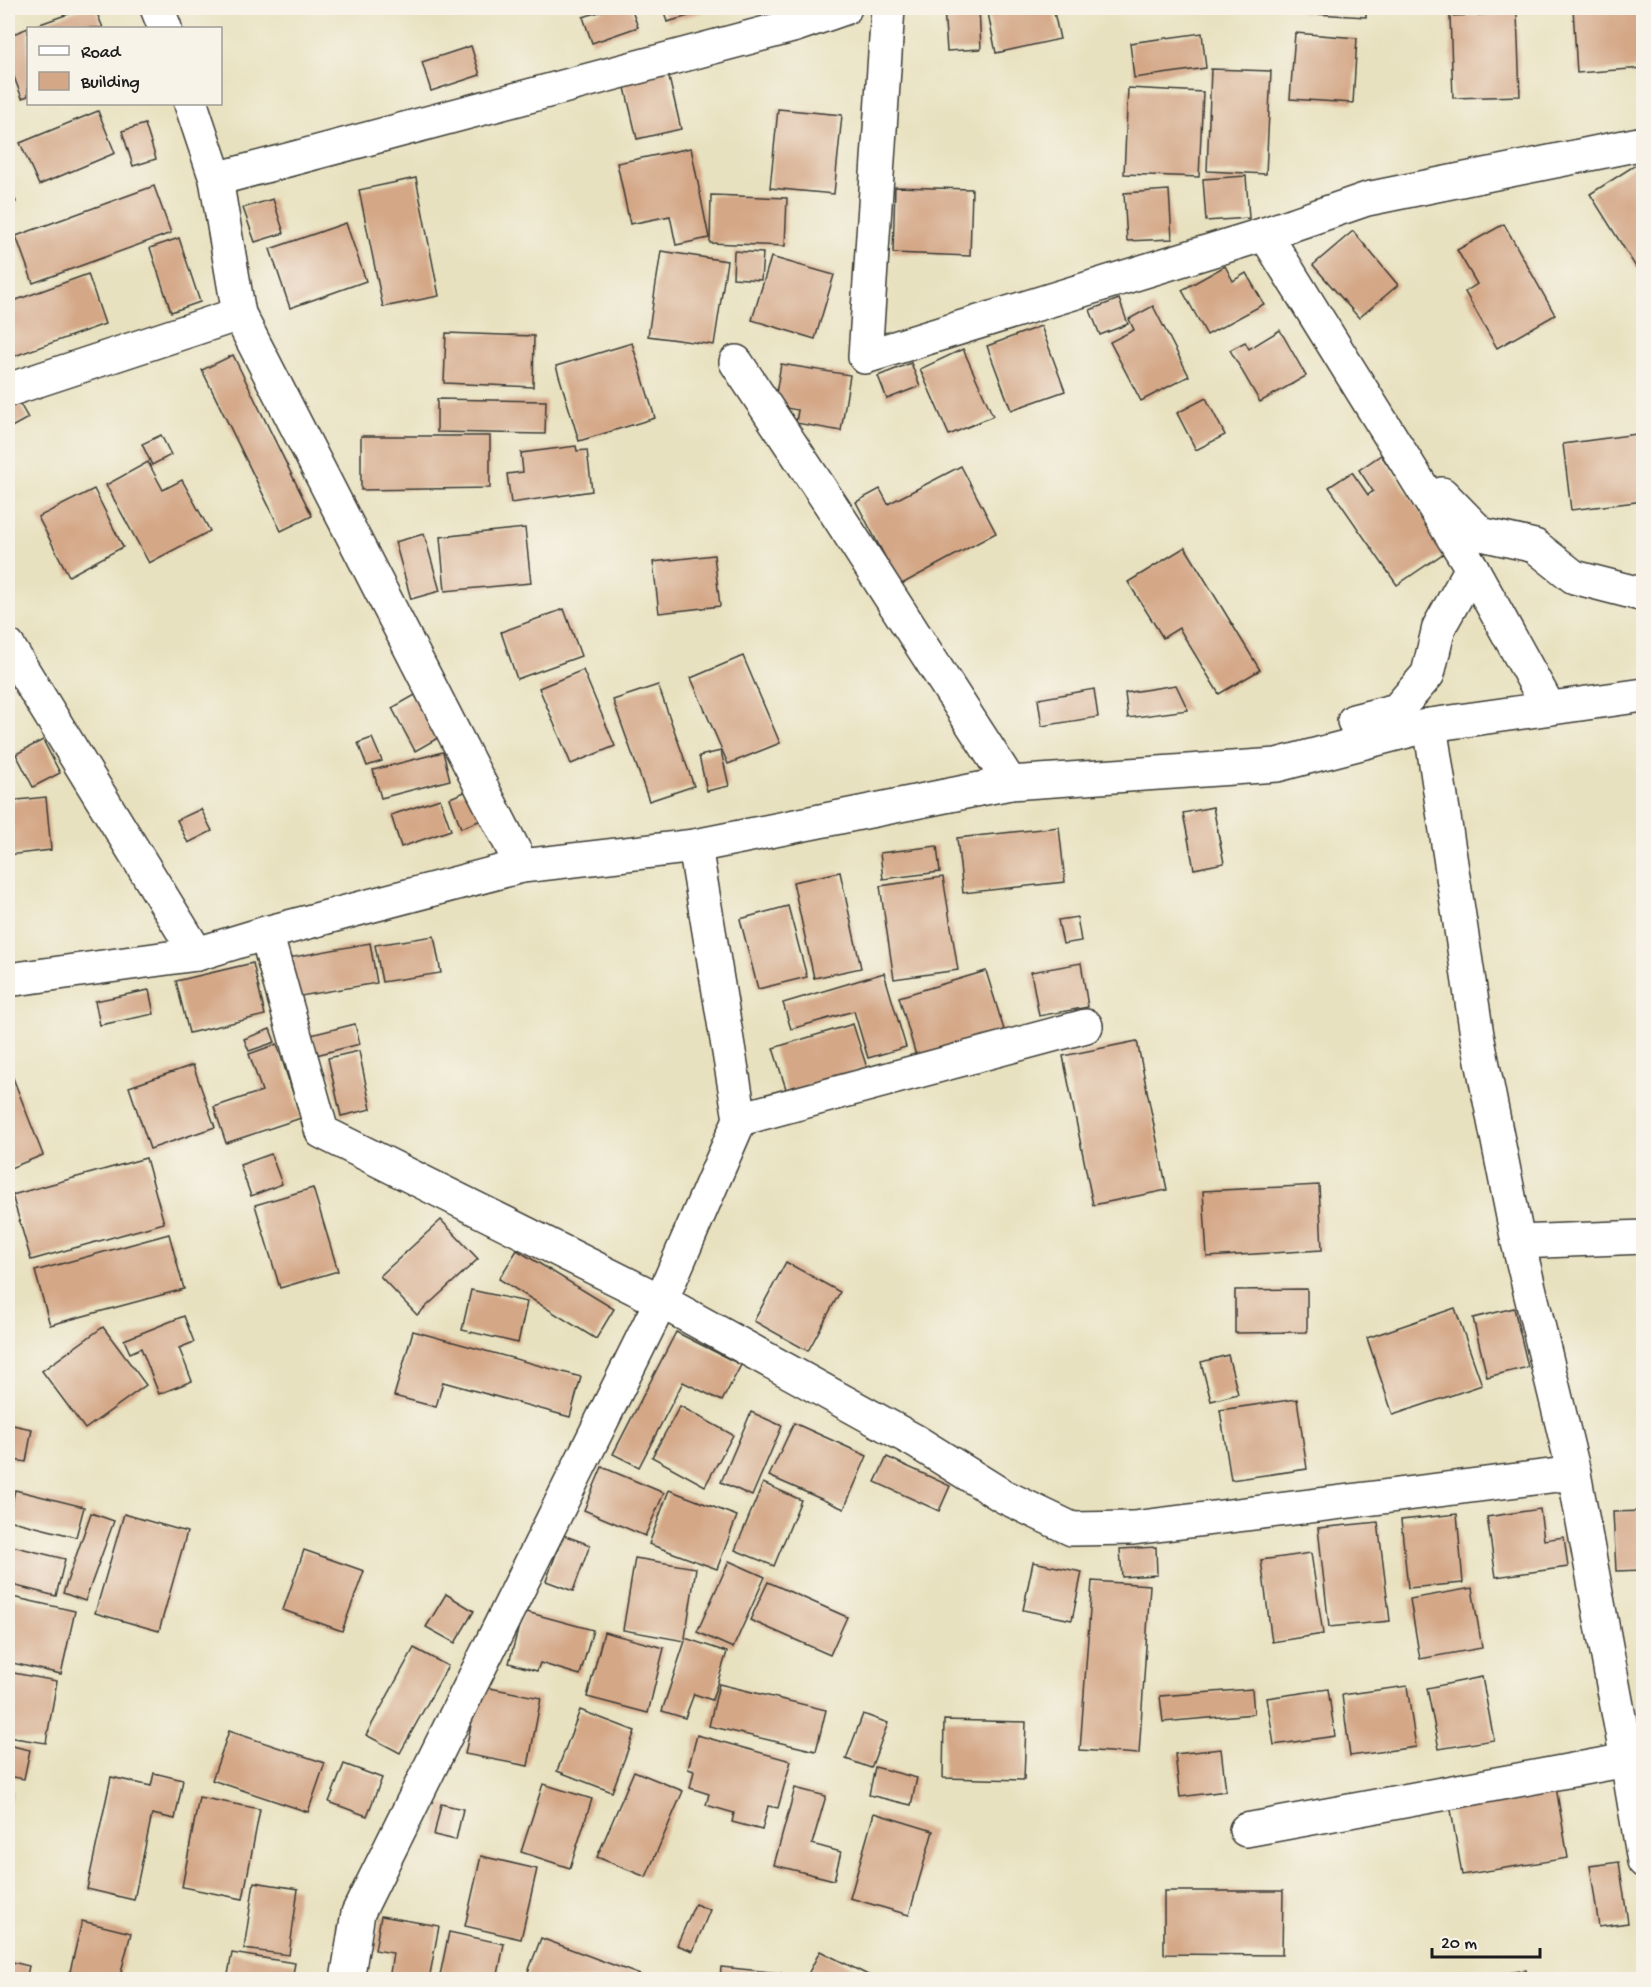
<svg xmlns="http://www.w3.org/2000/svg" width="1651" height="1987" font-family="'Gochi Hand',sans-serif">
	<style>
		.building { fill: #d4a787 }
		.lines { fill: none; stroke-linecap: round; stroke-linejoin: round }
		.minor-casing { stroke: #3b3a34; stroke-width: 36 }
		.minor { stroke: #fff; stroke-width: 33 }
	</style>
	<rect width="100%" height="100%" fill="#f7f3e8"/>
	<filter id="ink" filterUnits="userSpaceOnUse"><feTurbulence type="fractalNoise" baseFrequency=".0167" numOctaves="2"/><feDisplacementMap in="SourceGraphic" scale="12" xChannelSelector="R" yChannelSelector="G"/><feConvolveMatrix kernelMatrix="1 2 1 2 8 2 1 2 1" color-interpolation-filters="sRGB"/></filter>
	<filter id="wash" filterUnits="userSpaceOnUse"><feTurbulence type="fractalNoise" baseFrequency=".008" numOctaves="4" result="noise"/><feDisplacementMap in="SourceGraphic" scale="24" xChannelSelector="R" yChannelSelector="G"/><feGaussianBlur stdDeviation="1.35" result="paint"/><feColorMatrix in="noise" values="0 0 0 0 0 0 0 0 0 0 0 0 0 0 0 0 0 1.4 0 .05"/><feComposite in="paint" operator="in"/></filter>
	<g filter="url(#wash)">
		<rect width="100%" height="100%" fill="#e8e1bf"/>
		<g id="blocks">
			<g class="building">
				<polygon points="85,8 95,8 103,28 29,28"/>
				<polygon points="612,8 631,8 638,27 592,43 583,17"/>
				<polygon points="663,8 717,8 667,22"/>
				<polygon points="944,8 979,8 981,49 947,51"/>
				<polygon points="987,8 1053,8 1060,39 996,53"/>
				<polygon points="1301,8 1366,8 1366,17 1300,13"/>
				<polygon points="1573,8 1644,8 1644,68 1577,73"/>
				<polygon points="1517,13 1520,96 1453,98 1450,16"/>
				<polygon points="28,28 28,96 22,98 8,61 8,36"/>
				<polygon points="1202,33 1206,68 1134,78 1130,43"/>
				<polygon points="1295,33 1357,38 1353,103 1290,99"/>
				<polygon points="471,46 480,75 431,91 422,62"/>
				<polygon points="667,69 681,129 637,139 623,79"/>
				<polygon points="1211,69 1271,71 1266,174 1207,171"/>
				<polygon points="1128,88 1203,92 1199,177 1124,174"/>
				<polygon points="778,109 842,115 834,194 770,188"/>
				<polygon points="98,111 115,153 39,185 20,143"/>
				<polygon points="145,124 156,159 133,166 122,131"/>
				<polygon points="691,148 709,238 676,245 670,216 630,224 617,163"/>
				<polygon points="1637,164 1644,174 1644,280 1590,194"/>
				<polygon points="1246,176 1249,218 1206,221 1203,179"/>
				<polygon points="416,178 439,296 383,307 359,190"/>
				<polygon points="8,182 16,202 8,206"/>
				<polygon points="154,186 171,233 33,283 16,236"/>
				<polygon points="895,187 972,189 970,256 893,253"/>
				<polygon points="1169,190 1172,239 1127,241 1124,193"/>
				<polygon points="711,195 787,198 785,246 710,243"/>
				<polygon points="273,199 284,233 255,242 243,208"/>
				<polygon points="346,223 366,281 290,308 270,249"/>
				<polygon points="1504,224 1555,315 1497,348 1465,292 1477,284 1457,250"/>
				<polygon points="1353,231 1398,285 1359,318 1313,265"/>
				<polygon points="179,238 200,302 171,312 150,248"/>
				<polygon points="661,251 727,261 714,345 648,336"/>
				<polygon points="734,251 763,253 761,280 733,278"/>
				<polygon points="771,257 834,275 815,339 752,320"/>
				<polygon points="1225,266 1233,281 1246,273 1264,304 1207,335 1182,290"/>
				<polygon points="88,274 105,324 9,358 8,303"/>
				<polygon points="1119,299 1128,324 1100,335 1090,310"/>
				<polygon points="1153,306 1189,376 1141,401 1110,342 1134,330 1129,319"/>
				<polygon points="1041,326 1065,391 1011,410 987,346"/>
				<polygon points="1280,330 1306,376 1260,402 1230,350 1245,342 1249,349"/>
				<polygon points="446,333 534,336 533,387 444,383"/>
				<polygon points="632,343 655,418 579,441 556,366"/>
				<polygon points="963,349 993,416 949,435 920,369"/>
				<polygon points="233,355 312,516 281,531 202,370"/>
				<polygon points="911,363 920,386 887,399 878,376"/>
				<polygon points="781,364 850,375 841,431 796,423 798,410 774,406"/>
				<polygon points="16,397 28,418 8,429 8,401"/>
				<polygon points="1206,398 1225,435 1196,450 1177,413"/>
				<polygon points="437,399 546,401 545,434 437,432"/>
				<polygon points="1644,433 1644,501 1571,510 1563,444"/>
				<polygon points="161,435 171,455 152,465 142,444"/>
				<polygon points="361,436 490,436 490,488 361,490"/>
				<polygon points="576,446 577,451 587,450 592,491 511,503 507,474 523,472 521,453"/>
				<polygon points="1381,455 1447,551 1397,585 1329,487 1352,472 1368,495 1373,491 1359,470"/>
				<polygon points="148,462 163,490 182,480 210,531 149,563 106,485"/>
				<polygon points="961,466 996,533 900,585 856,502 880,489 888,504"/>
				<polygon points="94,489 123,547 69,576 38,517"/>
				<polygon points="525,528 531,583 445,591 440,537"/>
				<polygon points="424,534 440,591 411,599 395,542"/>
				<polygon points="1185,547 1260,670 1219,694 1179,628 1163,638 1128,582"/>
				<polygon points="714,555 720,606 659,613 653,562"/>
				<polygon points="564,609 581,656 517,679 501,632"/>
				<polygon points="743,656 780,743 728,764 691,678"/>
				<polygon points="583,670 615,746 571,764 539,688"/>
				<polygon points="658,685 694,786 649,801 613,700"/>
				<polygon points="1176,685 1188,710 1128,718 1125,693"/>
				<polygon points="1094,689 1098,717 1042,726 1038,699"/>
				<polygon points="415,695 438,738 415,751 392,708"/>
				<polygon points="372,738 382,761 367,766 358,743"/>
				<polygon points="43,740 60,773 33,787 16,754"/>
				<polygon points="721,751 729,786 707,791 699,756"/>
				<polygon points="443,752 450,780 381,798 373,770"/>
				<polygon points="472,789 484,819 461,828 450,798"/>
				<polygon points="46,797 51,850 8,855 8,801"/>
				<polygon points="440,799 451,830 401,847 391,815"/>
				<polygon points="1213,807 1224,863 1194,869 1183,813"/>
				<polygon points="201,809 212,831 188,843 177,820"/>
				<polygon points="1059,827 1065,882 963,893 957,838"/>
				<polygon points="937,846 940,872 883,879 880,853"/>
				<polygon points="840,872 861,968 814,978 793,882"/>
				<polygon points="943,877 958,970 894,979 880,886"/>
				<polygon points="788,906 807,977 758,989 740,919"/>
				<polygon points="1077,917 1081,941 1063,944 1058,920"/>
				<polygon points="434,936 441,973 382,982 375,945"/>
				<polygon points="370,943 377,983 295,997 288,958"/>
				<polygon points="253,963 265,1015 189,1033 176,981"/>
				<polygon points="1081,963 1088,1007 1039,1016 1031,972"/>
				<polygon points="986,971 1005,1033 917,1059 899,997"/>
				<polygon points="884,973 906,1047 868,1058 854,1011 791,1029 783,1003"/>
				<polygon points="149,990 154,1014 100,1025 95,1001"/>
				<polygon points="355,1024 360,1044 316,1055 311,1035"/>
				<polygon points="853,1024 867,1068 787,1092 773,1048"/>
				<polygon points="270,1029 275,1042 249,1051 244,1039"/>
				<polygon points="1137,1041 1167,1190 1093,1205 1063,1056"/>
				<polygon points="277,1044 301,1118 226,1143 214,1107 262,1091 249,1054"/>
				<polygon points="359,1051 371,1109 341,1116 328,1058"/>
				<polygon points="8,1065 43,1155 8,1169"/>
				<polygon points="193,1065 215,1127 150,1149 129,1087"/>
				<polygon points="271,1154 282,1184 251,1196 240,1165"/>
				<polygon points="146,1158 164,1223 31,1260 12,1195"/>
				<polygon points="1319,1185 1322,1250 1207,1257 1203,1191"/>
				<polygon points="313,1188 338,1271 280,1288 255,1205"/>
				<polygon points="441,1220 478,1259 417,1315 380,1276"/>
				<polygon points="169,1234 184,1289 50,1325 35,1271"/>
				<polygon points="517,1250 614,1309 596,1339 499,1279"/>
				<polygon points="786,1262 840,1292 808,1351 754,1321"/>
				<polygon points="1307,1289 1307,1332 1235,1333 1235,1290"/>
				<polygon points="471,1290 527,1302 518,1343 462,1330"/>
				<polygon points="1455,1308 1482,1385 1393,1415 1367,1338"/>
				<polygon points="1514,1308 1528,1367 1487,1377 1473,1318"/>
				<polygon points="184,1316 194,1342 179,1348 192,1381 159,1394 141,1348 130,1353 124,1340"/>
				<polygon points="103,1327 146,1385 85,1429 42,1371"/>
				<polygon points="413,1331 581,1377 570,1417 443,1382 436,1407 394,1396"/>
				<polygon points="676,1332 741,1365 722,1401 683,1382 639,1467 613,1454"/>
				<polygon points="1228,1355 1238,1394 1211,1401 1201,1362"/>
				<polygon points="1297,1399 1307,1469 1231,1480 1220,1410"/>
				<polygon points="680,1406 733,1435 705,1486 652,1457"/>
				<polygon points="751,1412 782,1426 752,1496 721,1482"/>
				<polygon points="794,1423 867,1456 844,1509 769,1476"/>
				<polygon points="8,1424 32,1429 26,1462 8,1459"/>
				<polygon points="887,1457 950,1486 939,1511 875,1482"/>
				<polygon points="602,1467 664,1493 645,1536 584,1510"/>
				<polygon points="763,1483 801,1500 774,1566 735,1550"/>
				<polygon points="15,1490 84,1507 76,1537 8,1520"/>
				<polygon points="669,1490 737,1516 717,1569 649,1544"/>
				<polygon points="1540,1509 1544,1540 1564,1537 1568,1567 1496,1577 1487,1517"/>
				<polygon points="1644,1511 1644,1570 1616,1571 1613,1512"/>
				<polygon points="91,1513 114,1521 85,1601 63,1593"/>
				<polygon points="124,1514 187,1532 159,1631 95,1613"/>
				<polygon points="1457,1514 1463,1583 1408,1588 1401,1520"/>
				<polygon points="1378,1522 1390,1621 1329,1627 1318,1528"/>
				<polygon points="563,1535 590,1545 573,1591 546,1581"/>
				<polygon points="8,1545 65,1559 56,1596 8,1584"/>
				<polygon points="1156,1547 1157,1575 1122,1577 1120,1549"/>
				<polygon points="304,1550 364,1571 342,1631 283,1610"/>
				<polygon points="1311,1553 1323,1634 1272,1642 1261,1560"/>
				<polygon points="635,1558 696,1568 685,1638 727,1652 712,1700 694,1694 685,1718 662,1711 685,1641 623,1630"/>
				<polygon points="729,1561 765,1577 733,1648 697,1632"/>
				<polygon points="1033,1562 1082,1572 1072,1620 1023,1610"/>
				<polygon points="1092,1581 1150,1585 1139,1754 1080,1750"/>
				<polygon points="768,1582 847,1617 830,1655 750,1620"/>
				<polygon points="1472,1588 1482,1648 1420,1659 1410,1599"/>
				<polygon points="446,1594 474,1611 455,1643 426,1627"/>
				<polygon points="8,1596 75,1611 61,1674 8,1662"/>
				<polygon points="523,1611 593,1630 580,1675 540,1663 537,1671 509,1663"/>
				<polygon points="604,1632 664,1648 648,1713 587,1697"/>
				<polygon points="414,1648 448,1666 400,1753 366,1735"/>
				<polygon points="8,1672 57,1681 46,1743 8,1737"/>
				<polygon points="1482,1677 1494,1740 1439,1749 1427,1688"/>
				<polygon points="719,1684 826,1710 816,1751 709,1726"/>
				<polygon points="479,1686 541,1698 528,1766 465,1754"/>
				<polygon points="1407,1686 1416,1747 1350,1756 1342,1695"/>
				<polygon points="1252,1689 1254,1714 1163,1722 1160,1696"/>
				<polygon points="1328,1689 1335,1736 1274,1745 1267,1698"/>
				<polygon points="580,1710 635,1731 612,1792 557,1771"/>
				<polygon points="863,1714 888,1723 871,1768 846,1759"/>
				<polygon points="944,1720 1026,1722 1024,1780 943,1778"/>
				<polygon points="229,1731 325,1763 308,1812 212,1780"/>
				<polygon points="697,1735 791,1761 778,1808 768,1806 762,1830 732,1822 734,1813 706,1805 709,1794 690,1788 694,1771 688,1769"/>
				<polygon points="8,1745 30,1750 24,1779 8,1776"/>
				<polygon points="1221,1749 1226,1791 1180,1797 1175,1754"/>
				<polygon points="344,1764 382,1778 367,1816 329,1802"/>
				<polygon points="875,1767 917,1778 911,1805 869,1795"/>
				<polygon points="634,1771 683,1791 646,1877 597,1857"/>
				<polygon points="154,1773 183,1780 175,1819 152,1814 134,1900 87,1889 111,1777 151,1786"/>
				<polygon points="543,1784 592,1799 570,1868 521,1852"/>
				<polygon points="1556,1787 1568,1858 1462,1875 1450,1804"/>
				<polygon points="795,1788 826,1796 812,1844 841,1852 834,1880 774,1865"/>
				<polygon points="8,1790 13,1791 8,1810"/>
				<polygon points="199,1797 260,1809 243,1899 182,1887"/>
				<polygon points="441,1804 463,1809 456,1840 434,1835"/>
				<polygon points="874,1813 933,1831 909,1915 850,1898"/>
				<polygon points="481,1856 537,1869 521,1939 465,1926"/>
				<polygon points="1619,1862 1628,1923 1599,1927 1590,1866"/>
				<polygon points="254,1882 298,1889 289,1955 244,1949"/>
				<polygon points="1164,1891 1283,1891 1282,1955 1164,1954"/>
				<polygon points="695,1904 710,1910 693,1951 677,1945"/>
				<polygon points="381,1916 439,1926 429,1980 389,1980 393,1953 375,1950"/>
				<polygon points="82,1921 131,1933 119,1980 68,1980"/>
				<polygon points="449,1932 504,1944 497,1980 439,1980"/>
				<polygon points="541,1938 651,1979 651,1980 525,1980"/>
				<polygon points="820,1951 878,1980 805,1980"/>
				<polygon points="232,1953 295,1963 292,1980 227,1980"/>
				<polygon points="8,1961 29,1966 26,1980 8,1980"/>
				<polygon points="721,1967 781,1973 780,1980 720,1980"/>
				<polygon points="1526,1970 1528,1980 1477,1980 1477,1978"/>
			</g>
		</g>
	</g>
	<g filter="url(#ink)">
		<use href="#blocks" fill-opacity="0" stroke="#3b3a34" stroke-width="1.5"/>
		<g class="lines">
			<defs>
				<g id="minor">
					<polyline points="157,8 165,28"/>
					<polyline points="888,8 865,357 1265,234 1367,199 1644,143"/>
					<polyline points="191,104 216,179 239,314 522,866"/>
					<polyline points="216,179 796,25 845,8"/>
					<polyline points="1265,234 1472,568 1549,708"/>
					<polyline points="736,362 833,508 1010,783"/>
					<polyline points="8,390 239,314"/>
					<polyline points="1442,494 1481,534 1535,546 1574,577 1644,595"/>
					<polyline points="8,646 197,954"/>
					<polyline points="1354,721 1397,710 1428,674 1439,627 1472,568"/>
					<polyline points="1430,725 1477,1035 1518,1242 1574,1473 1627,1760 1644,1861"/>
					<polyline points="695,846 522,866 266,933 322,1132 661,1301 915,1441 1003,1496 1072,1529 1133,1528 1574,1473"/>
					<polyline points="8,980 197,954 266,933"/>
					<polyline points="740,1119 1086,1026"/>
					<polyline points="1518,1242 1644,1237"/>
					<polyline points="1246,1830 1627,1760 1644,1760"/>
					<polyline points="347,1980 358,1913 661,1301 740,1119 695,846 1010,783 1277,765 1430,725 1644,695"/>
				</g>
			</defs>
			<use href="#minor" class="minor-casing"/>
			<use href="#minor" class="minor"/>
		</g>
	</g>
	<rect width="1651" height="1987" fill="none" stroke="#f7f3e8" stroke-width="30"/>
	<rect x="27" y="27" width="195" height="78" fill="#f7f3e8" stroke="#9f9d96" stroke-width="1.5"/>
	<rect x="39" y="46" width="30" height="9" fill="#ffffff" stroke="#9f9d96" stroke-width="1.5"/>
	<text x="81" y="57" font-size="18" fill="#1c1c1c">Road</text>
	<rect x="39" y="72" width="30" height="18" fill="#d4a787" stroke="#9f9d96" stroke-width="1.5"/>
	<text x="81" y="87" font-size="18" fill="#1c1c1c">Building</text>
	<path d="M1432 1948v9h108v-9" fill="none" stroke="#1c1c1c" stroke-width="3"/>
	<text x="1441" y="1948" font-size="18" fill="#1c1c1c" stroke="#f7f3e8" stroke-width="4.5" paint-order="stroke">20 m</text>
</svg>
